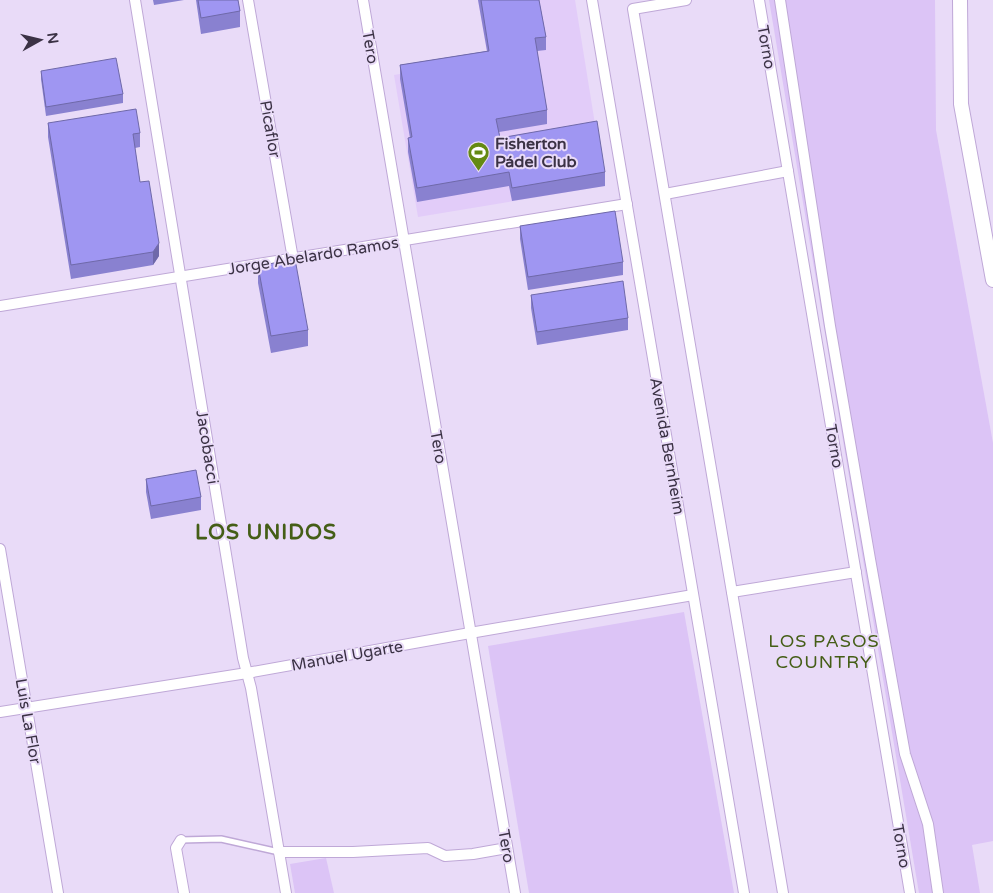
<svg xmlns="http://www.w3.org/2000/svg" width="993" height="893" font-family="'Varela Round',sans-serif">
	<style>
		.built { fill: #e2ccf9 }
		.green { fill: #dcc4f6 }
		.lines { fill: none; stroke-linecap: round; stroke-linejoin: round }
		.lane-casing { stroke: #bfa8d7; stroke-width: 8 }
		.street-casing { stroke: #bfa8d7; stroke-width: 12 }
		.secondary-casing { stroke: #bfa8d7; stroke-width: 16 }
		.lane { stroke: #fff; stroke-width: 5 }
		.street { stroke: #fff; stroke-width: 10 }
		.secondary { stroke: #fff; stroke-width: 14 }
		.wall { fill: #8981d0 }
		.shaded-wall { fill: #6f69a9 }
		.building { fill: #9f96f2; stroke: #6f69a9 }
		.labels { text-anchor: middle; stroke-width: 4; stroke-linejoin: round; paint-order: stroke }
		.street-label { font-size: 16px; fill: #3b3245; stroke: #e9dbf8 }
		.poi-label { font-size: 16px; font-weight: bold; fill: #3b3245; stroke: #e9dbf8; text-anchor: start }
		.neighbourhood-label { font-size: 18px; letter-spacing: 1px; fill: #455e17; stroke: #e9dbf8 }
		.district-label { font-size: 21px; font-weight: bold; letter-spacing: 1px; fill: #455e17; stroke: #e9dbf8 }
	</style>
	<rect width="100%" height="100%" fill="#e9dbf8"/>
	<polygon class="built" points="478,0 575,0 605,186 418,217 394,75 488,59"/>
	<g class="green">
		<polygon points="769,0 935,0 936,130 993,443 993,841 972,845 980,893 919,893"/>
		<polygon points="684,612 734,893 529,893 488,646"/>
		<polygon points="326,858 334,893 295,893 290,864"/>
	</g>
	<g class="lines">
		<defs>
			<polyline id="lane" points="181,840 221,839 279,852"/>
			<g id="street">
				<polyline points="135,0 243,658 251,688 286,893"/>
				<polyline points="248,0 293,259"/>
				<polyline points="363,0 515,893"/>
				<polyline points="592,0 744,893"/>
				<polyline points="686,0 633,9 783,893"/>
				<polyline points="759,0 910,893"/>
				<polyline points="780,0 830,326 870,559 905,754 928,824 938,893"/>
				<polyline points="665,194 788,171"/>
				<polyline points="0,306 627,204"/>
				<polyline points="0,549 58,893"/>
				<polyline points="732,592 856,572"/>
				<polyline points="0,712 247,673 470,633 693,595"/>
				<polyline points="181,840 176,848 184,893"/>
				<polyline points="279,852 353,852 428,848 445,856 473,854 507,848"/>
			</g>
			<polyline id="secondary" points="960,0 961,104 993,280"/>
		</defs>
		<use href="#lane" class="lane-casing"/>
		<use href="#street" class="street-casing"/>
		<use href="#secondary" class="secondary-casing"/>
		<use href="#lane" class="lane"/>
		<use href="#street" class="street"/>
		<use href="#secondary" class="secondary"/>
	</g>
	<g class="wall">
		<polygon points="153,0 184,0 154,5"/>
		<polygon points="196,0 238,0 240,11 240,27 201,34"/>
		<polygon points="478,0 539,0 546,37 546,50 537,51 547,110 547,124 499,132 500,138 605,172 605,186 512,201 509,186 417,202 408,152 408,138 410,138 400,79 400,65 487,51"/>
		<polygon points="41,71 123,94 123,103 46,116 41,79"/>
		<polygon points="48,123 140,133 140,147 135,148 140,182 159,256 153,265 71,279 48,137"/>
		<polygon points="520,226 623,262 623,275 528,290 520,239"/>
		<polygon points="258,266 308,330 308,346 271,353 258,283"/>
		<polygon points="531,295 628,318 628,330 537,345 531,308"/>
		<polygon points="146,479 201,497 201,510 151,519 146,492"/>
	</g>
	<polygon class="shaded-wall" points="159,243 159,256 153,265 153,252"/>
	<g class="building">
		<polygon points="198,0 238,0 240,11 201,18"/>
		<polygon points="481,0 539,0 546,37 535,38 547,110 496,119 500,138 597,121 605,172 512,188 509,172 417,188 408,138 412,137 400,65 489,51"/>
		<polygon points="116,58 123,94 46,107 41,71"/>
		<polygon points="136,109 140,133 133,134 140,182 149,181 159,243 153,252 71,265 48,123"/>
		<polygon points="615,211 623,262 528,277 520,226"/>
		<polygon points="295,259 308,330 271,336 258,266"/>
		<polygon points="623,281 628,318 537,332 531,295"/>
		<polygon points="196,470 201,497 151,506 146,479"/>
	</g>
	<defs>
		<symbol id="stadium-pin" viewBox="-11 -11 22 30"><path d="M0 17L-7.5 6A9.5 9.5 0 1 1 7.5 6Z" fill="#648a13" stroke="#e9dbf8"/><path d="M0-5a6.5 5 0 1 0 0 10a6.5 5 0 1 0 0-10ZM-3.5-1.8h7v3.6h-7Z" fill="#fff"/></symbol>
	</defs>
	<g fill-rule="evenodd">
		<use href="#stadium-pin" x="466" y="140" width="25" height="34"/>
	</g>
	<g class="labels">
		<g class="street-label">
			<text transform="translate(371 47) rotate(80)" y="6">Tero</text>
			<text transform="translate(767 47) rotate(80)" y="6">Torno</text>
			<text transform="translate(271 129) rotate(80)" y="6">Picaflor</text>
			<text transform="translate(313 255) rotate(-9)" y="6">Jorge Abelardo Ramos</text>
			<text transform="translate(668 446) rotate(80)" y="6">Avenida Bernheim</text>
			<text transform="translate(835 446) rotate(80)" y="6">Torno</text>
			<text transform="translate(208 447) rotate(81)" y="6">Jacobacci</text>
			<text transform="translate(439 447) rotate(80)" y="6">Tero</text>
			<text transform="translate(347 655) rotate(-10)" y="6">Manuel Ugarte</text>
			<text transform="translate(29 721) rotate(80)" y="6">Luis La Flor</text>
			<text transform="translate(507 846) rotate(80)" y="6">Tero</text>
			<text transform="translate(902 846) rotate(80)" y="6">Torno</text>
		</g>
		<g class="poi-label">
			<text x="495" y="149">Fisherton<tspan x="495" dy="18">Pádel Club</tspan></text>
		</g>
		<g class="neighbourhood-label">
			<text x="824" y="647">LOS PASOS<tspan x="824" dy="21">COUNTRY</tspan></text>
		</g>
		<g class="district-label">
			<text x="266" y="539">LOS UNIDOS</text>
		</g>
	</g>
	<g transform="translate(40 40) rotate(82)" stroke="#e9dbf8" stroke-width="4" paint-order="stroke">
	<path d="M0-4L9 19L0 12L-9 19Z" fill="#3b3245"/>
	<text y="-8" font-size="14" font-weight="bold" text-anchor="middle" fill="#3b3245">N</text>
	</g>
</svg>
